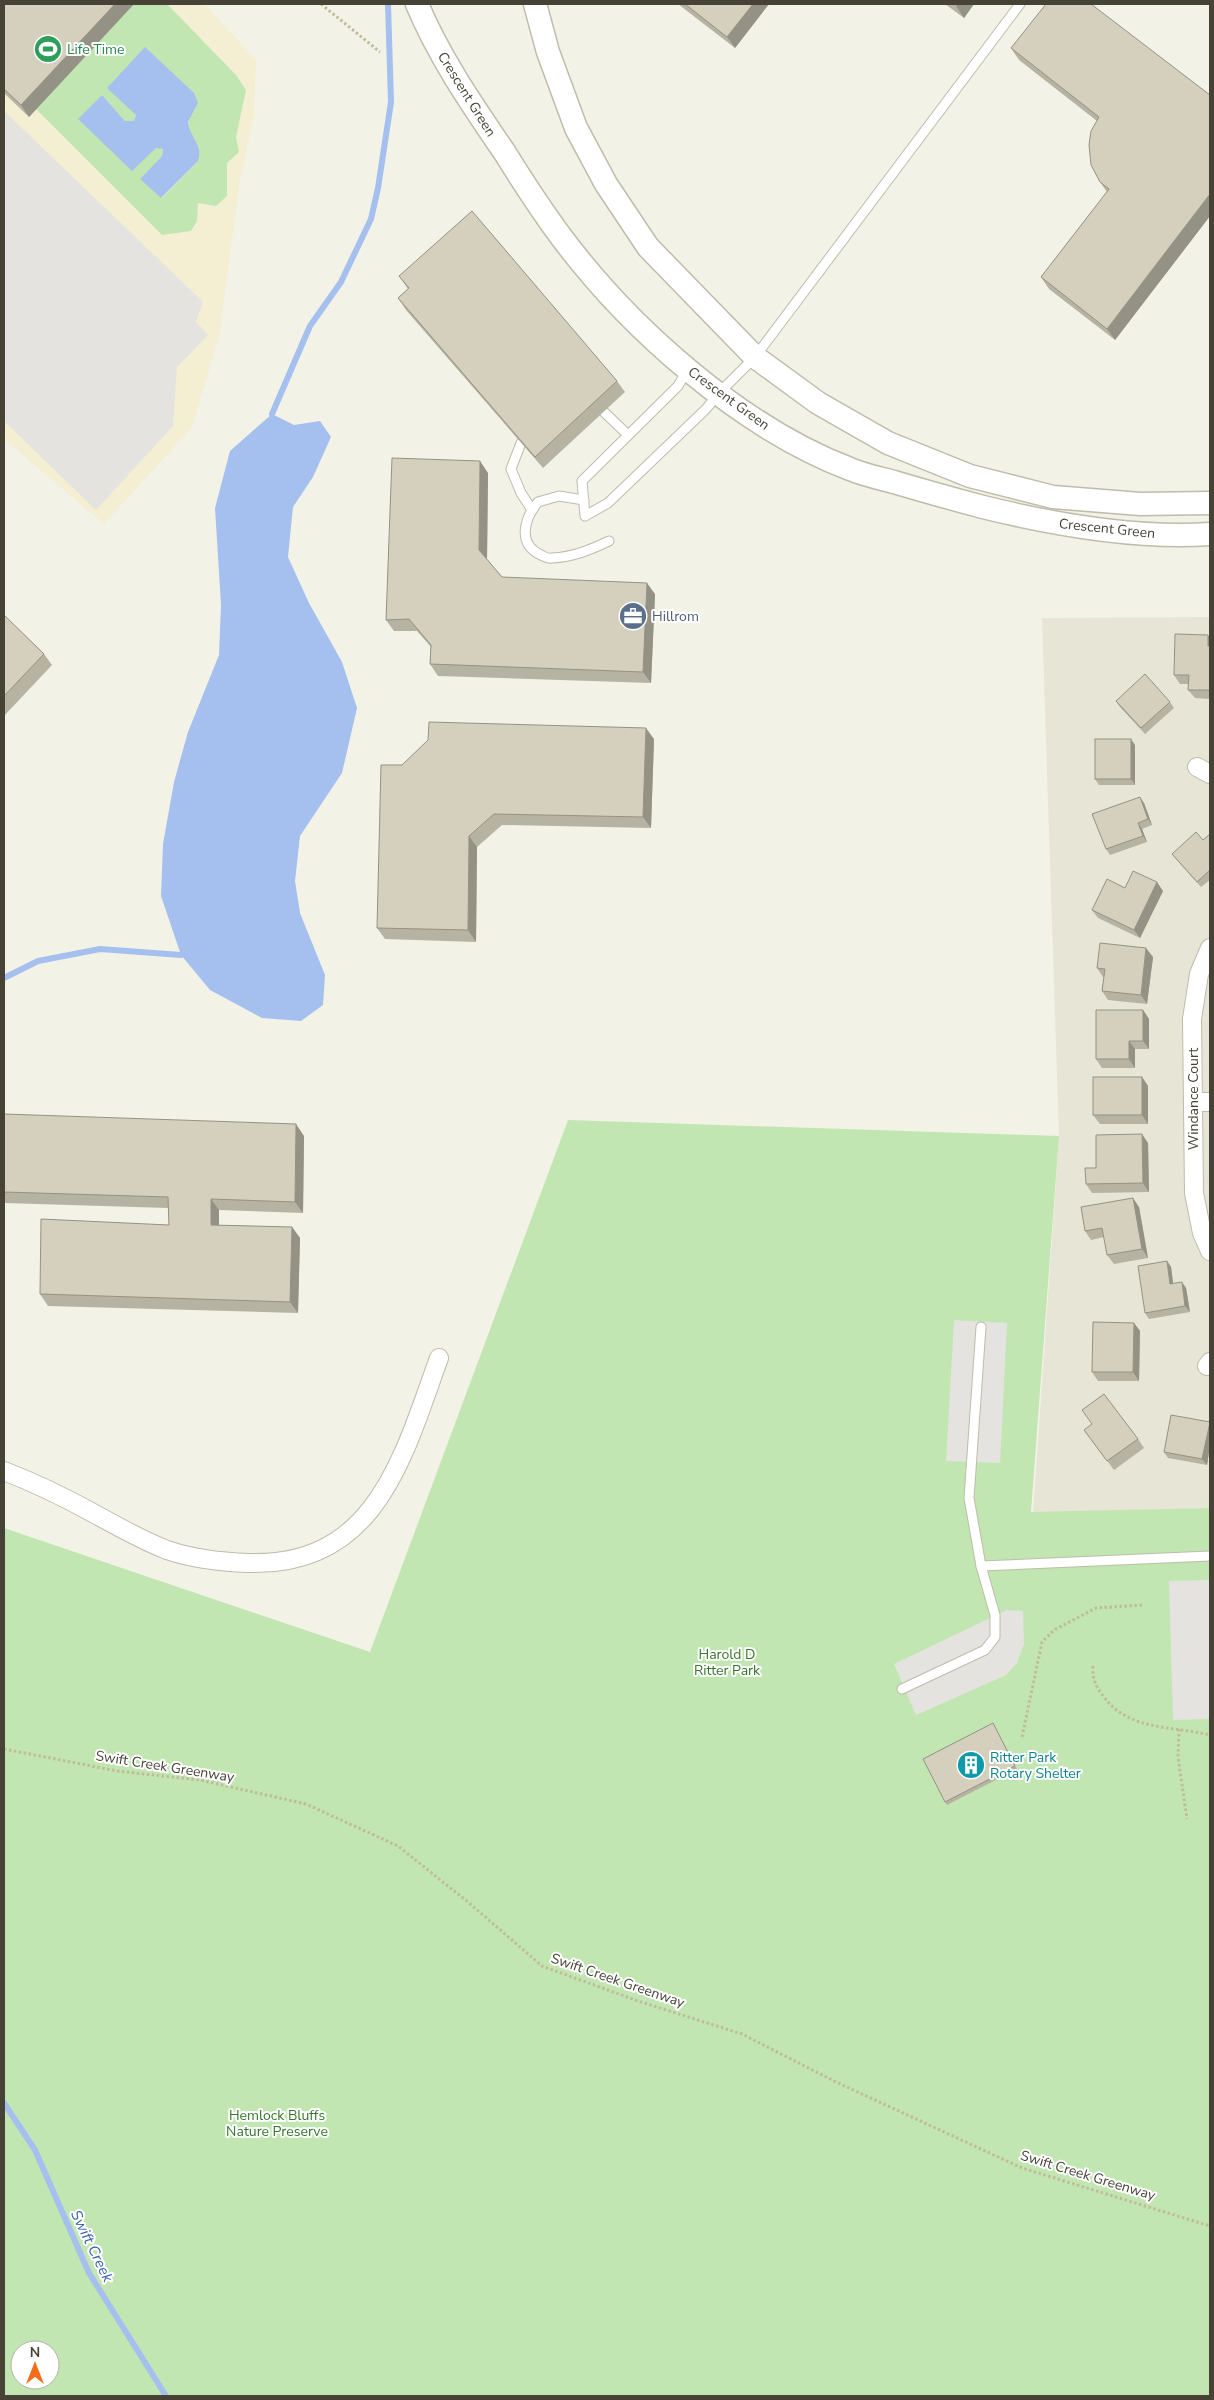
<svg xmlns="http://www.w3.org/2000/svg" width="1214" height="2400" font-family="'Nunito Sans',sans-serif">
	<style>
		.residential { fill: #e7e5d5 }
		.commercial { fill: #f4eed3 }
		.green { fill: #c2e6b1; fill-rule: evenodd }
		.parking { fill: #e4e3df }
		.water { fill: #a5c0ee }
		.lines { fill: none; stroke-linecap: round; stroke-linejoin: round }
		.stream { stroke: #a5c0ee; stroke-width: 6 }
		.service-casing { stroke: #bebcaa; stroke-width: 11 }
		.minor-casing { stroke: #bebcaa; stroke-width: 20 }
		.tertiary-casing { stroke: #bebcaa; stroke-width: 25 }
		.path { stroke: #c0bb9b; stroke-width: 3; stroke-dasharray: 2.5 2.5; stroke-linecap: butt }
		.service { stroke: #fff; stroke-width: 9 }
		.minor { stroke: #fff; stroke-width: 18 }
		.tertiary { stroke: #fff; stroke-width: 22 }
		.wall { fill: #b6b3a3 }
		.shaded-wall { fill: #949284 }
		.building { fill: #d4d0bd; stroke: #949284 }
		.labels { text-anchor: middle; stroke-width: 4; stroke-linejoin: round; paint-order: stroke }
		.leisure-label { font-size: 14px; fill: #27864d; stroke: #fff; text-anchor: start }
		.street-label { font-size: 14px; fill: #464336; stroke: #fff }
		.service-label { font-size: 14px; fill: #4e5e75; stroke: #fff; text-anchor: start }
		.park-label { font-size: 14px; fill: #37762b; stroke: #fff }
		.culture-label { font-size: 14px; fill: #0d838f; stroke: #fff; text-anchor: start }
		.water-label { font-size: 15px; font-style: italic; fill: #325faf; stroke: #fff }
	</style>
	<rect width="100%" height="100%" fill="#f3f2e7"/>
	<polygon class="residential" points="1210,617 1210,1508 1033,1513 1059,1137 1042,618"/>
	<polygon class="commercial" points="4,4 204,4 256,60 254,116 240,180 219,336 192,427 104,524 4,439"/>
	<g class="green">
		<path d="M134 4H167L236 75 246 90 236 137 239 152 227 163V196L216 206 198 203 197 221 191 231 162 235 36 109ZM102 95 125 121H134L136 115 196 108C175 132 206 140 198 161L162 198 140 179 162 156 163 149 79 119Z"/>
		<path d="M568 1120 1059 1136 1031 1512 1210 1508V2396H4V1528L370 1652ZM20 2350H50V2380H20Z"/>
	</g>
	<g class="parking">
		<polygon points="4,111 203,302 196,322 208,335 177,367 173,426 96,510 4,421"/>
		<polygon points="954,1320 1007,1323 1000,1463 946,1461"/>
		<polygon points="1210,1580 1210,1719 1173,1720 1169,1581"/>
		<polygon points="1007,1610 1023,1611 1024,1644 1017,1663 1006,1675 916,1715 894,1664"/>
	</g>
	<g class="water">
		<path d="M145 47 194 93 198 103 188 122C190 138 204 146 198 161L161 198 140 179 162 156 163 149 156 148 132 171 78 119 102 95 125 121H134L136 115 107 88Z"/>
		<polygon points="272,414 294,425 320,421 331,437 313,477 293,507 288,557 309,603 342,662 357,708 342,773 300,836 295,881 300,913 325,975 323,1005 301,1021 262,1018 210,990 181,955 161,896 163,844 174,782 188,732 219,655 221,605 215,508 230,451"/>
	</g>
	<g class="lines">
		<g class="stream">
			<polyline points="272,414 310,326 341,282 371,219 378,188 391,102 388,4"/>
			<polyline points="4,978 38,961 100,949 181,955"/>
			<polyline points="4,2103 35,2150 89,2273 166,2396"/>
		</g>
		<defs>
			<g id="service">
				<polyline points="688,369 678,386 582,481 585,516 608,503 706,409 719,393 755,357 1020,4"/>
				<polyline points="604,412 628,435"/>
				<polyline points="521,443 511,469 521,493 532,510"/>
				<path d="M584 500 559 496 538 502C524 519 517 544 541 555 545 557 548 559 552 558 573 557 590 550 609 541"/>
				<polyline points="981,1327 969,1498 981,1566 1210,1556"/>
				<polyline points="902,1689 985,1650 995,1637 995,1615 981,1566"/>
			</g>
			<g id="minor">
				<polyline points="1197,767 1210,774"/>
				<polyline points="1210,948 1199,974 1192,1019 1194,1193 1202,1233 1210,1251"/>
				<polyline points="1193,1102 1210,1102"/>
				<polyline points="1207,1366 1210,1362"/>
				<path d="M4 1471C35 1483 64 1497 93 1513 117 1526 141 1540 167 1550 193 1559 221 1562 249 1563 376 1567 403 1457 439 1358"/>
			</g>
			<g id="tertiary">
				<path d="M417 4C439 57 473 106 505 153 523 182 542 211 562 238 631 330 742 428 850 469 864 475 879 478 894 482 924 491 953 499 983 507 1056 525 1135 539 1210 534"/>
				<polyline points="535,4 548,52 576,128 606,184 648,247 755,357 818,403 888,443 970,476 1053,497 1140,504 1210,503"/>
			</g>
		</defs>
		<use href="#service" class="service-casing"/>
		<use href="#minor" class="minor-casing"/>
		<use href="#tertiary" class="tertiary-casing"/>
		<g class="path">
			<polyline points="321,4 380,52"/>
			<path d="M1093 1666C1092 1679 1096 1687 1104 1697 1129 1731 1173 1726 1210 1735"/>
			<polyline points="1179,1729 1178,1757 1187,1819"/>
			<polyline points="1022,1737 1042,1642 1054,1630 1096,1608 1143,1605"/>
			<polyline points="4,1749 117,1771 200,1780 306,1804 398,1846 468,1902 542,1966 638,2001 742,2034 834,2081 1022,2168 1210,2226"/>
		</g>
		<use href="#service" class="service"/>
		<use href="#minor" class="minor"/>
		<use href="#tertiary" class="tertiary"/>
	</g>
	<g class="wall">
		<polygon points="4,4 134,4 29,117 4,93"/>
		<polygon points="678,4 769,4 735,48"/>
		<polygon points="945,4 974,4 964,18"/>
		<polygon points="1011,48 1210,95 1210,216 1115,340 1049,289 1041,277 1107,192 1100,182 1097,121 1019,60"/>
		<polygon points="399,276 617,381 625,392 543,468 406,310 398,298 408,289"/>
		<polygon points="488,473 487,559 502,577 655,594 651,683 438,676 430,664 431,647 417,631 394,631 386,620"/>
		<polygon points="4,615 44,654 52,665 4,716"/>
		<polygon points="1210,639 1210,699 1195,698 1188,690 1189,684 1180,684 1174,675"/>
		<polygon points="1116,701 1170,702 1174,708 1145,734 1120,707"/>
		<polygon points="654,739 651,828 502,825 477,847 476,942 385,939 377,928 402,765"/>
		<polygon points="1135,745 1135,785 1099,785 1095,779"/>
		<polygon points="1144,803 1152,825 1142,829 1147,842 1110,855 1106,849"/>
		<polygon points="1210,834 1210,880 1201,887 1176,859 1172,854 1203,840"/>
		<polygon points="1125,888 1163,891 1140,938 1098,918 1092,910"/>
		<polygon points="1153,957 1147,1004 1108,1000 1102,991 1104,977 1103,977 1097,968"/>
		<polygon points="1143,1010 1149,1019 1149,1049 1135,1049 1135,1068 1102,1068 1096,1059"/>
		<polygon points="1142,1077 1148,1086 1148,1124 1100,1124 1093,1115"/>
		<polygon points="4,1114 304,1136 303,1213 219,1210 219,1225 292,1227 300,1238 298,1313 48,1306 40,1294 169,1225 168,1208 4,1203"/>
		<polygon points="1148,1143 1149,1192 1092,1193 1086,1184 1096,1168"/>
		<polygon points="1139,1207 1148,1258 1114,1264 1107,1255 1104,1237 1091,1240 1085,1231"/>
		<polygon points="1167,1261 1171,1267 1173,1284 1186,1288 1190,1312 1149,1319 1145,1313"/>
		<polygon points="1134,1323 1140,1331 1139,1381 1098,1381 1092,1372"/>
		<polygon points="1210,1422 1210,1446 1207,1465 1168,1458 1164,1452"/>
		<polygon points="1084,1430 1138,1439 1144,1448 1114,1470"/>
		<polygon points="993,1723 1017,1769 947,1805 945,1802"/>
	</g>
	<g class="shaded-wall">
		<polygon points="115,4 134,4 29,117 21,105"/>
		<polygon points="753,4 769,4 735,48 727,37"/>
		<polygon points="957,4 974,4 964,18 956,6"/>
		<polygon points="1210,194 1210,216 1115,340 1107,329"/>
		<polygon points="480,461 488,473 487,561 479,550"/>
		<polygon points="647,583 655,594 651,683 643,672"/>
		<polygon points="1208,635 1210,639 1210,650 1208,646"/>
		<polygon points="646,728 654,739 651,828 643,817"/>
		<polygon points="1131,739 1135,745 1135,785 1131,779"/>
		<polygon points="1140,797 1144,803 1152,825 1148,819"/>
		<polygon points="1138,823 1142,829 1147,842 1143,836"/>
		<polygon points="469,836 477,847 476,942 468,930"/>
		<polygon points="1157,882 1163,891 1140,938 1134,930"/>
		<polygon points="1146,948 1153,957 1147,1004 1141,995"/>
		<polygon points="1143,1010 1149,1019 1149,1049 1143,1041"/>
		<polygon points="1129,1041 1135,1049 1135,1068 1129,1059"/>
		<polygon points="1142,1077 1148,1086 1148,1124 1142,1115"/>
		<polygon points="296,1124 304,1136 303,1213 295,1202"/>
		<polygon points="1142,1134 1148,1143 1149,1192 1143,1183"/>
		<polygon points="1133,1198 1139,1207 1148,1258 1142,1249"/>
		<polygon points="211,1199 219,1210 219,1237 211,1225"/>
		<polygon points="292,1227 300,1238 298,1313 290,1302"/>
		<polygon points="1167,1261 1171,1267 1174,1290 1170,1284"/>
		<polygon points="1182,1282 1186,1288 1190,1312 1185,1306"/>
		<polygon points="1134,1323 1140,1331 1139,1381 1133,1372"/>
		<polygon points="1210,1422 1210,1446 1207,1465 1202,1459"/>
	</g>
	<g class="building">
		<polygon points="4,4 115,4 21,105 4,89"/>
		<polygon points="685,4 753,4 727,37"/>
		<polygon points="1046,4 1091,4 1210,95 1210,194 1107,329 1041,277 1109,189 1100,182 1091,165 1089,145 1091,131 1099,117 1011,48"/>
		<polygon points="472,211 617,381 535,457 398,298 409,288 399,276"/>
		<polygon points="392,458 480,461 479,550 502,577 647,583 643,672 430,664 431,645 409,619 386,620"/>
		<polygon points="4,615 44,654 4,696"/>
		<polygon points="1175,634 1208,635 1208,646 1210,646 1210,690 1188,690 1189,675 1174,675"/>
		<polygon points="1145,674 1170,702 1141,728 1116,701"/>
		<polygon points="429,722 646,728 643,817 494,814 469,836 468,930 377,928 381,765 402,765 428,740"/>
		<rect x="1095" y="739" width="36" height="40"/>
		<polygon points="1140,797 1148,819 1138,823 1143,836 1106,849 1092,814"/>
		<polygon points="1196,832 1203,840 1210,834 1210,870 1197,882 1172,854"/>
		<polygon points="1133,871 1157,882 1134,930 1092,910 1107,879 1125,888"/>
		<polygon points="1100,943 1146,948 1141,995 1102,991 1105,969 1097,968"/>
		<polygon points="1096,1010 1143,1010 1143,1041 1129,1041 1129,1059 1096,1059"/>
		<rect x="1093" y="1077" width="49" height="38"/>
		<polygon points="4,1114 296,1124 295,1202 211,1199 211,1225 292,1227 290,1302 40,1294 41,1219 169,1225 168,1197 4,1192"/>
		<polygon points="1142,1134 1143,1183 1086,1184 1085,1168 1096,1168 1096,1135"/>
		<polygon points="1133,1198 1142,1249 1107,1255 1102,1228 1085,1231 1081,1207"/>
		<polygon points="1167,1261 1170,1284 1182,1282 1185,1306 1145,1313 1138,1266"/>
		<polygon points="1093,1322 1134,1323 1133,1372 1092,1372"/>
		<polygon points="1104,1394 1138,1439 1107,1461 1084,1430 1092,1424 1082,1410"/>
		<polygon points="1171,1415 1210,1422 1202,1459 1164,1452"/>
		<polygon points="993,1723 1015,1766 945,1802 923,1759"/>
	</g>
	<defs>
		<symbol id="stadium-disc" viewBox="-11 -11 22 22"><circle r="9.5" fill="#2e9e5b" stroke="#fff"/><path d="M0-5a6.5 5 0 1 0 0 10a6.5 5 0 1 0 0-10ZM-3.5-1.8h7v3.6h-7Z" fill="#fff"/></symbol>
		<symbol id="office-disc" viewBox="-11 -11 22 22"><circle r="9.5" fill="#5c6f8a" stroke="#fff"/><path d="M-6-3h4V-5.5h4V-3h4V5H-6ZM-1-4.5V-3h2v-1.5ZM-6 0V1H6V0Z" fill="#fff"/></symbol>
		<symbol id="building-disc" viewBox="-11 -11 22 22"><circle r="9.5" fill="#0f9aa8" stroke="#fff"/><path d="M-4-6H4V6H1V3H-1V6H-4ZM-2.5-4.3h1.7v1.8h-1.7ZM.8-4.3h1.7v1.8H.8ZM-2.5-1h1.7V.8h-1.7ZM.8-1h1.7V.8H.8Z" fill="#fff"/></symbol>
	</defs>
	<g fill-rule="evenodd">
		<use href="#stadium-disc" x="32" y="33" width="32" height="32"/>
		<use href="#office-disc" x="617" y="600" width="32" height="32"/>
		<use href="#building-disc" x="955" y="1749" width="32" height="32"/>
	</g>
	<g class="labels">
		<g class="leisure-label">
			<text x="67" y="54">Life Time</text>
		</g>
		<g class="street-label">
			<text transform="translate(467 94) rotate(58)" y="5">Crescent Green</text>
			<text transform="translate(729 398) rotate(36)" y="5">Crescent Green</text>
			<text transform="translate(1107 528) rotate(6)" y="5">Crescent Green</text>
			<text transform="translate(1193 1099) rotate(-90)" y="5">Windance Court</text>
			<text transform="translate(165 1766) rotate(9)" y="5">Swift Creek Greenway</text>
			<text transform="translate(618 1980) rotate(19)" y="5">Swift Creek Greenway</text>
			<text transform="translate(1088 2175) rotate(17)" y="5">Swift Creek Greenway</text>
		</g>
		<g class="service-label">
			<text x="652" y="621">Hillrom</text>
		</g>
		<g class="park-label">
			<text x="727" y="1659">Harold D<tspan x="727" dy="16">Ritter Park</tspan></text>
			<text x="277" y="2120">Hemlock Bluffs<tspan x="277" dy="16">Nature Preserve</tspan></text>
		</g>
		<g class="culture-label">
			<text x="990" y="1762">Ritter Park<tspan x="990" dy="16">Rotary Shelter</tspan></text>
		</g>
		<g class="water-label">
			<text transform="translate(92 2246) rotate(64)" y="5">Swift Creek</text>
		</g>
	</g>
	<rect width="1214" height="2400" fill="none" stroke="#464336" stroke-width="10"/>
	<g transform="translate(35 2365)"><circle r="24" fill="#ffffff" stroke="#b5b4af"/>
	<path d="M0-4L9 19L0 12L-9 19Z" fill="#f46d1d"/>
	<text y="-8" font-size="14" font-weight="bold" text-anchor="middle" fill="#464336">N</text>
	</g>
</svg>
